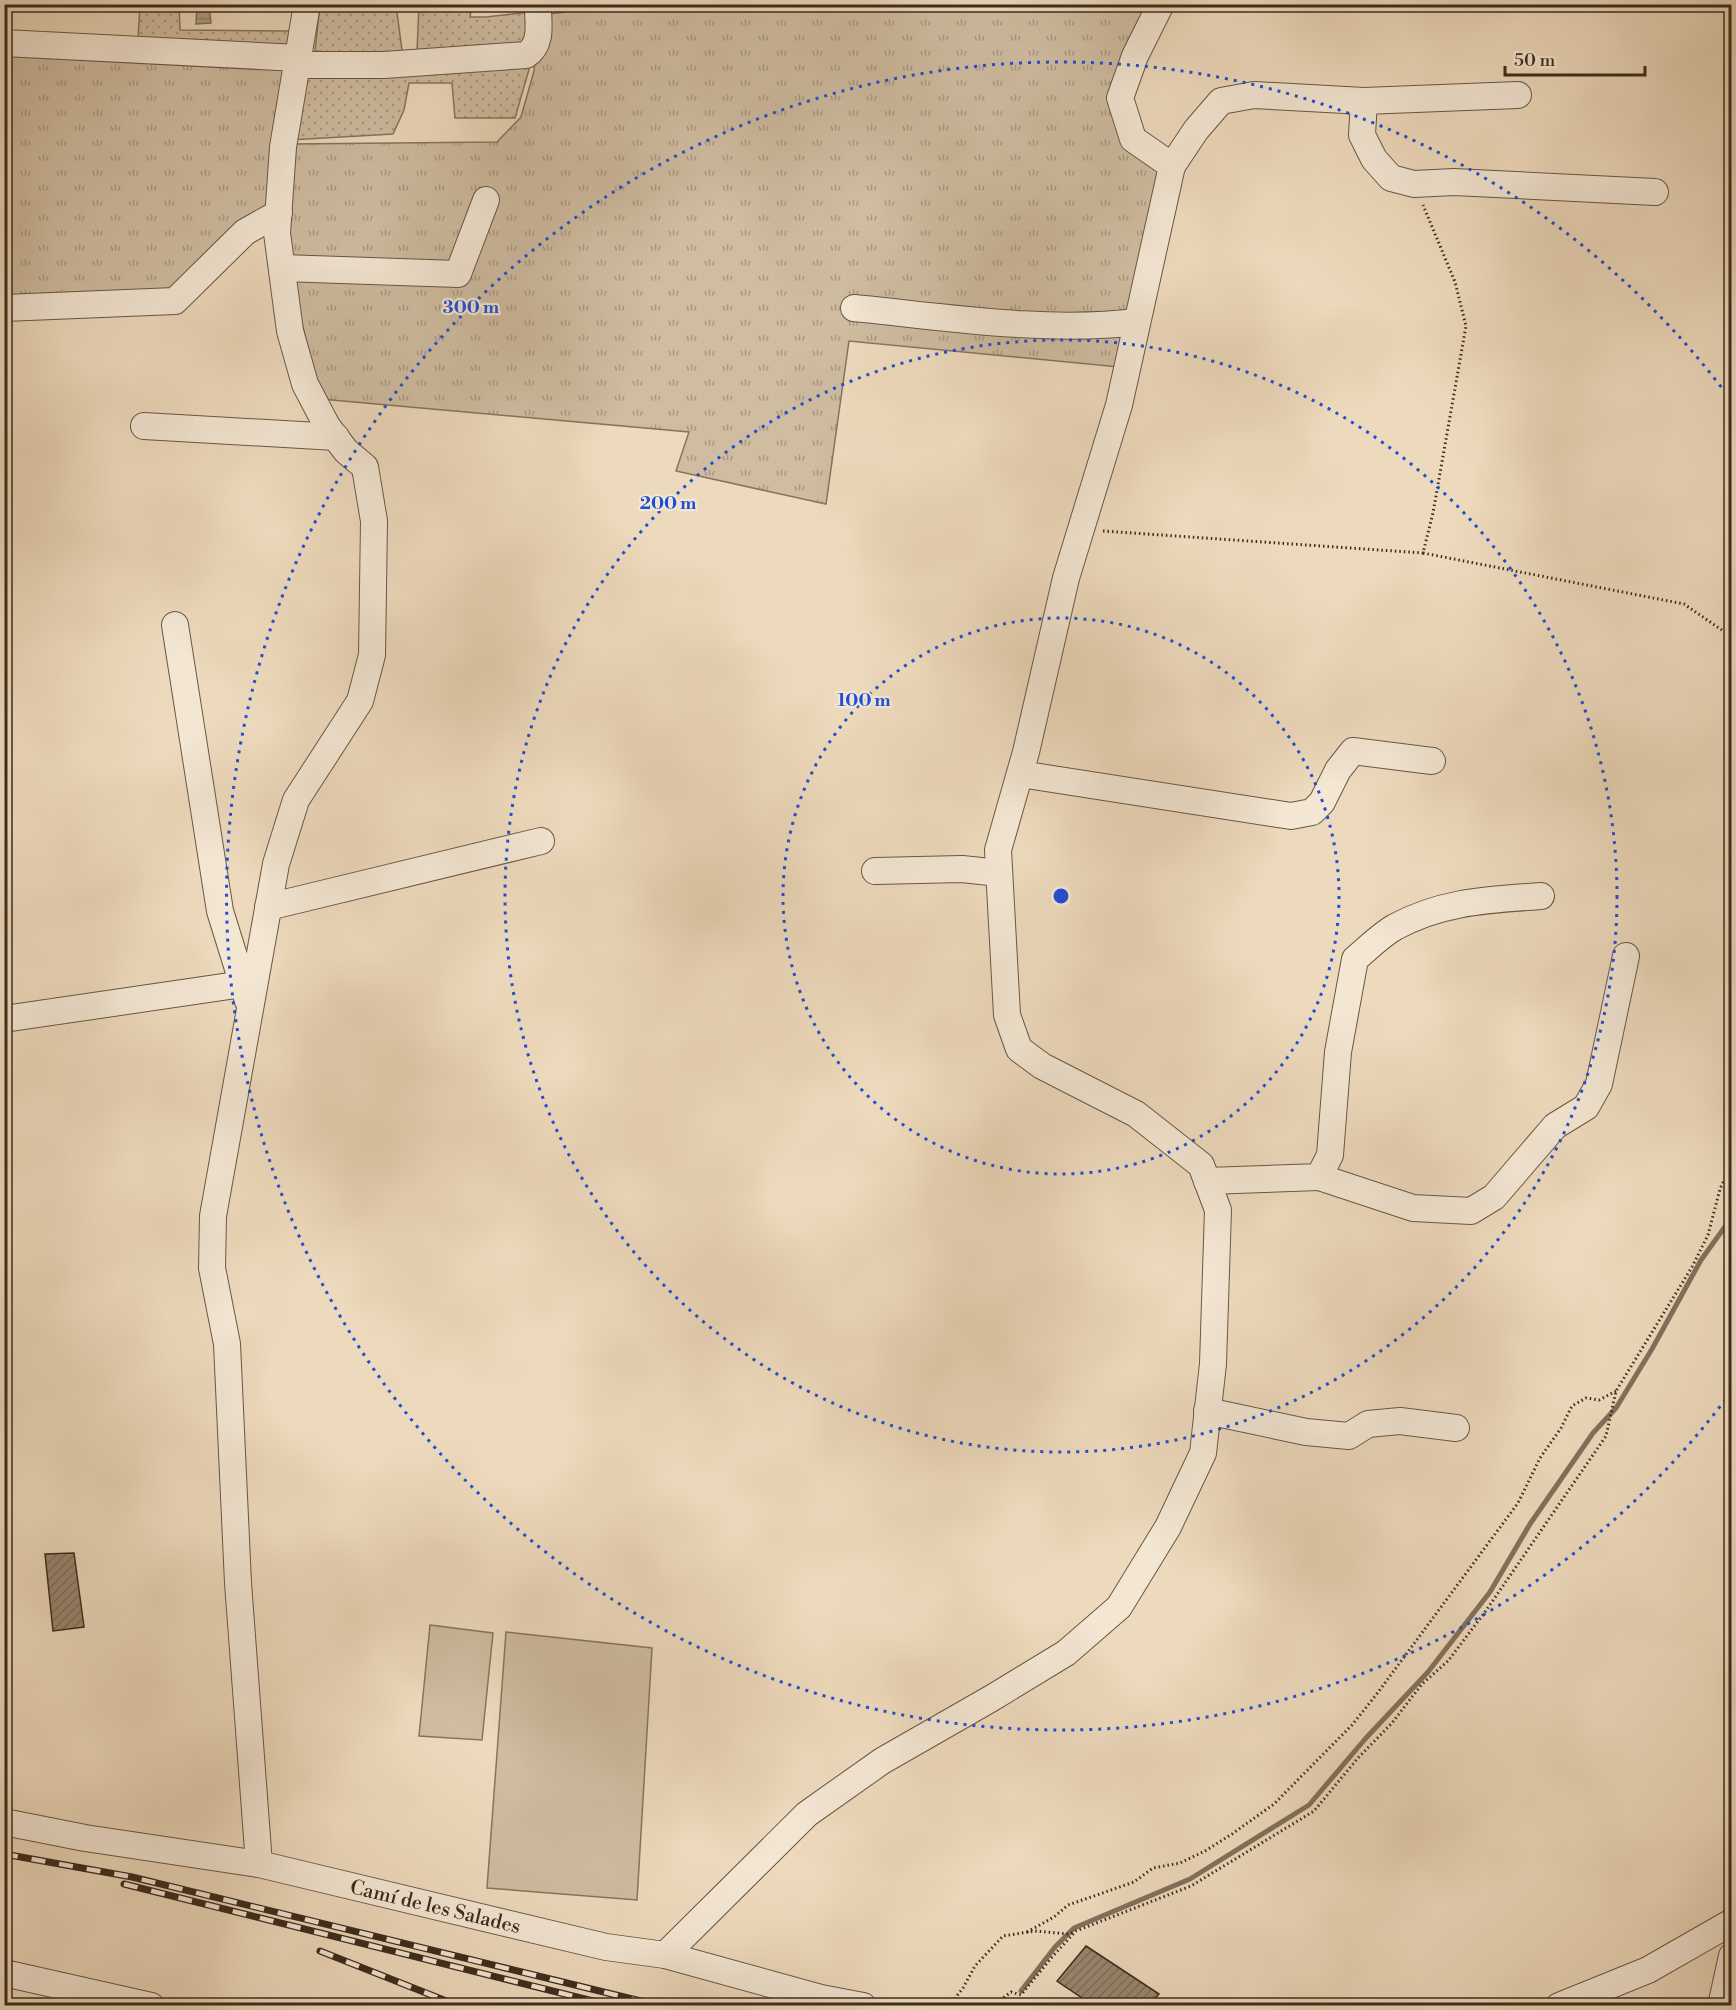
<svg xmlns="http://www.w3.org/2000/svg" width="1736" height="2010" font-family="'Libre Bodoni',serif">
	<style>
		.grass { fill: url(#grass-tufts); stroke: #867460; stroke-width: 1.5 }
		.park { fill: #cfbca1; stroke: #867460; stroke-width: 1.5 }
		.garden { fill: url(#garden-dots); stroke: #867460; stroke-width: 1.5 }
		.water { fill: url(#water-rules); stroke: #83705c; stroke-width: 1.5 }
		.lines { fill: none; stroke-linecap: round; stroke-linejoin: round }
		.stream { stroke: #83705c; stroke-width: 5 }
		.building { fill: url(#building-hatch); stroke: #3d2c1e; stroke-width: 1.5 }
		.minor-casing { stroke: #695746; stroke-width: 28 }
		.path { stroke: #3d2c1e; stroke-width: 3; stroke-dasharray: 1.5 3; stroke-linecap: butt }
		.minor { stroke: #f3e6d3; stroke-width: 26 }
		.rail-casing { stroke: #3d2c1e; stroke-width: 7 }
		.rail { stroke: #f3e6d3; stroke-width: 4.5; stroke-dasharray: 14; stroke-linecap: butt }
		.ring { fill: none; stroke: #1d4ed8; stroke-width: 3; stroke-dasharray: 3 6 }
		.labels { text-anchor: middle; stroke-width: 4.5; stroke-linejoin: round; paint-order: stroke }
		.street-label { font-size: 20px; fill: #3d2c1e; stroke: #f3e6d3 }
		.centre { fill: #1d4ed8; stroke: #f3e6d3; stroke-width: 3 }
		.ring-label { font-size: 18px; text-anchor: middle; font-weight: bold; fill: #1d4ed8; stroke: #f3e6d3; stroke-width: 4.5; stroke-linejoin: round; paint-order: stroke }
	</style>
	<defs>
		<pattern id="grass-tufts" width="24" height="20" patternUnits="userSpaceOnUse" patternTransform="scale(1.5)"><rect width="24" height="20" fill="#cfbca1"/><path d="M3 7l-1-3M5 7V3M7 7l1-3M15 17l-1-3M17 17v-4M19 17l1-3" fill="none" stroke="#a99983"/></pattern>
		<pattern id="garden-dots" width="8" height="8" patternUnits="userSpaceOnUse" patternTransform="scale(1.5)"><rect width="8" height="8" fill="#cfbca1"/><path d="M2 2h.1M6 6h.1" fill="none" stroke="#a99983" stroke-width="1.8" stroke-linecap="round"/></pattern>
		<pattern id="water-rules" width="6" height="5" patternUnits="userSpaceOnUse" patternTransform="scale(1.5)"><rect width="6" height="5" fill="#b19e86"/><path d="M0 2.5h6" fill="none" stroke="#91816d"/></pattern>
		<pattern id="building-hatch" width="6" height="6" patternUnits="userSpaceOnUse" patternTransform="scale(1.5)"><rect width="6" height="6" fill="#998670"/><path d="M-1 1l2-2M0 6l6-6M5 7l2-2" fill="none" stroke="#7e6e5b"/></pattern>
	</defs>
	<rect width="100%" height="100%" fill="#edd9bc"/>
	<filter id="stains"><feTurbulence type="fractalNoise" baseFrequency=".00333" numOctaves="4"/><feColorMatrix values="0 0 0 0 .2 0 0 0 0 .09 0 0 0 0 .02 0 0 0 .5 -.17"/></filter>
	<radialGradient id="worn" r=".72"><stop offset=".6" stop-color="#630" stop-opacity="0"/><stop offset="1" stop-color="#630" stop-opacity=".3"/></radialGradient>
	<g class="grass">
		<polygon points="632,4 1154,4 1116,90 1170,174 1119,367 849,341 826,504 676,471 689,432 321,399 289,272 290,144 497,142 521,117 534,71 535,56 549,14"/>
		<polygon points="4,43 298,58 280,199 168,292 5,300"/>
	</g>
	<g class="park">
		<polygon points="430,1625 493,1633 482,1740 419,1736"/>
		<polygon points="506,1632 652,1648 637,1900 487,1888"/>
	</g>
	<g class="garden">
		<polygon points="140,4 179,5 180,30 291,31 288,51 138,39"/>
		<polygon points="320,5 396,5 403,58 315,51"/>
		<polygon points="419,5 472,5 470,17 486,17 531,12 523,47 417,51"/>
		<polygon points="532,59 515,118 455,118 452,83 409,83 404,110 393,134 290,140 293,118 310,68"/>
	</g>
	<polygon class="water" points="197,5 209,5 211,23 196,24"/>
	<g class="lines">
		<polyline class="stream" points="1021,1991 1055,1947 1074,1928 1190,1879 1309,1805 1366,1738 1428,1672 1490,1592 1530,1524 1593,1433 1616,1408 1652,1349 1701,1260 1732,1217"/>
	</g>
	<g class="building">
		<polygon points="74,1553 84,1627 53,1631 45,1554"/>
		<polygon points="1086,1946 1159,1994 1149,2006 1094,2006 1057,1981"/>
	</g>
	<g class="lines">
		<defs>
			<g id="minor">
				<polyline points="4,43 298,58"/>
				<path d="M297 65H384L526 55C541 45 539 28 538 11"/>
				<polyline points="1364,101 1362,135 1374,159 1391,178 1414,184 1454,182 1655,192"/>
				<polyline points="1172,166 1196,130 1221,101 1254,95 1364,101 1518,95"/>
				<polyline points="282,268 458,274 486,200"/>
				<polyline points="4,308 175,301 245,232 279,213"/>
				<path d="M854 308C946 317 1045 333 1137 322"/>
				<polyline points="144,426 336,437"/>
				<polyline points="175,625 220,911 248,1001"/>
				<polyline points="1020,774 1291,816 1312,812 1322,802 1338,770 1353,751 1432,761"/>
				<polyline points="875,871 962,869 999,873"/>
				<polyline points="268,907 541,841"/>
				<polyline points="4,1019 243,984"/>
				<polyline points="1319,1177 1413,1208 1471,1211 1494,1197 1555,1126 1586,1107 1599,1084 1626,956"/>
				<path d="M1207 1181 1319 1177 1330 1155 1338 1052 1355 959C1367 949 1381 935 1395 927 1443 901 1488 900 1541 896"/>
				<polyline points="1207,1411 1306,1432 1349,1436 1368,1424 1400,1421 1456,1428"/>
				<path id="s1" d="M4 1822 85 1838 259 1864 606 1947 665 1955 821 1998 863 2006"/>
				<polyline points="259,1864 238,1583 227,1344 212,1268 213,1216 276,864 296,800 360,701 372,655 374,521 365,467 346,451 327,426 305,384 290,331 277,233 283,147 307,4"/>
				<polyline points="665,1955 807,1814 882,1761 992,1698 1066,1653 1119,1607 1168,1527 1203,1453 1213,1364 1218,1210 1201,1165 1136,1114 1042,1066 1019,1049 1007,1015 998,850 1026,752 1066,578 1119,405 1172,166 1133,139 1120,98 1135,56 1161,4"/>
				<polyline points="4,1973 151,2006"/>
				<polyline points="1559,2006 1648,1970 1732,1922"/>
				<polyline points="1721,2006 1732,1956"/>
			</g>
		</defs>
		<use href="#minor" class="minor-casing"/>
		<g class="path">
			<polyline points="1103,531 1423,553 1433,513 1466,326 1455,282 1423,205"/>
			<polyline points="1423,553 1684,604 1732,637"/>
			<polyline points="1027,1932 1054,1917 1068,1905 1134,1882 1153,1868 1180,1863 1205,1851 1232,1834 1274,1804 1352,1725 1376,1695 1518,1503 1540,1458 1561,1428 1572,1406 1586,1398 1599,1400 1616,1391"/>
			<polyline points="949,2006 963,1988 975,1966 1003,1936 1035,1931 1068,1934 1075,1932"/>
			<polyline points="993,2006 1011,1992 1021,1995 1052,1957 1076,1931 1191,1886 1314,1811 1358,1758 1392,1723 1422,1684 1448,1661 1485,1612 1606,1436 1616,1391 1692,1267 1708,1235 1720,1189 1732,1164"/>
		</g>
		<use href="#minor" class="minor"/>
		<defs>
			<g id="rail">
				<polyline points="4,1854 132,1877 661,2006"/>
				<polyline points="124,1884 613,2006"/>
				<polyline points="320,1951 459,2006"/>
			</g>
		</defs>
		<use href="#rail" class="rail-casing"/>
		<use href="#rail" class="rail"/>
	</g>
	<g class="ring">
		<circle cx="1061" cy="896" r="278"/>
		<circle cx="1061" cy="896" r="556"/>
		<path d="M1731 1392A834 834 0 1 1 1731 400"/>
	</g>
	<g class="labels">
		<g class="street-label">
			<text dy="7" stroke="none"><textPath href="#s1" startOffset="440">Camí de les Salades</textPath></text>
		</g>
	</g>
	<circle cx="1061" cy="896" r="9" class="centre"/>
	<g class="ring-label">
		<text x="471" y="313">300 m</text>
		<text x="668" y="509">200 m</text>
		<text x="864" y="706">100 m</text>
	</g>
	<rect width="1736" height="2010" fill="none" stroke="#edd9bc" stroke-width="24"/>
	<rect x="6" y="6" width="1724" height="1998" fill="none" stroke="#3d2c1e" stroke-width="3"/>
	<rect x="12" y="12" width="1712" height="1986" fill="none" stroke="#3d2c1e" stroke-width="1.5"/>
	<path d="M1505 66v9h140v-9" fill="none" stroke="#3d2c1e" stroke-width="3"/>
	<text x="1514" y="66" font-size="18" fill="#3d2c1e" stroke="#f3e6d3" stroke-width="4.5" paint-order="stroke">50 m</text>
	<rect width="100%" height="100%" filter="url(#stains)"/>
	<rect width="100%" height="100%" fill="url(#worn)"/>
</svg>
